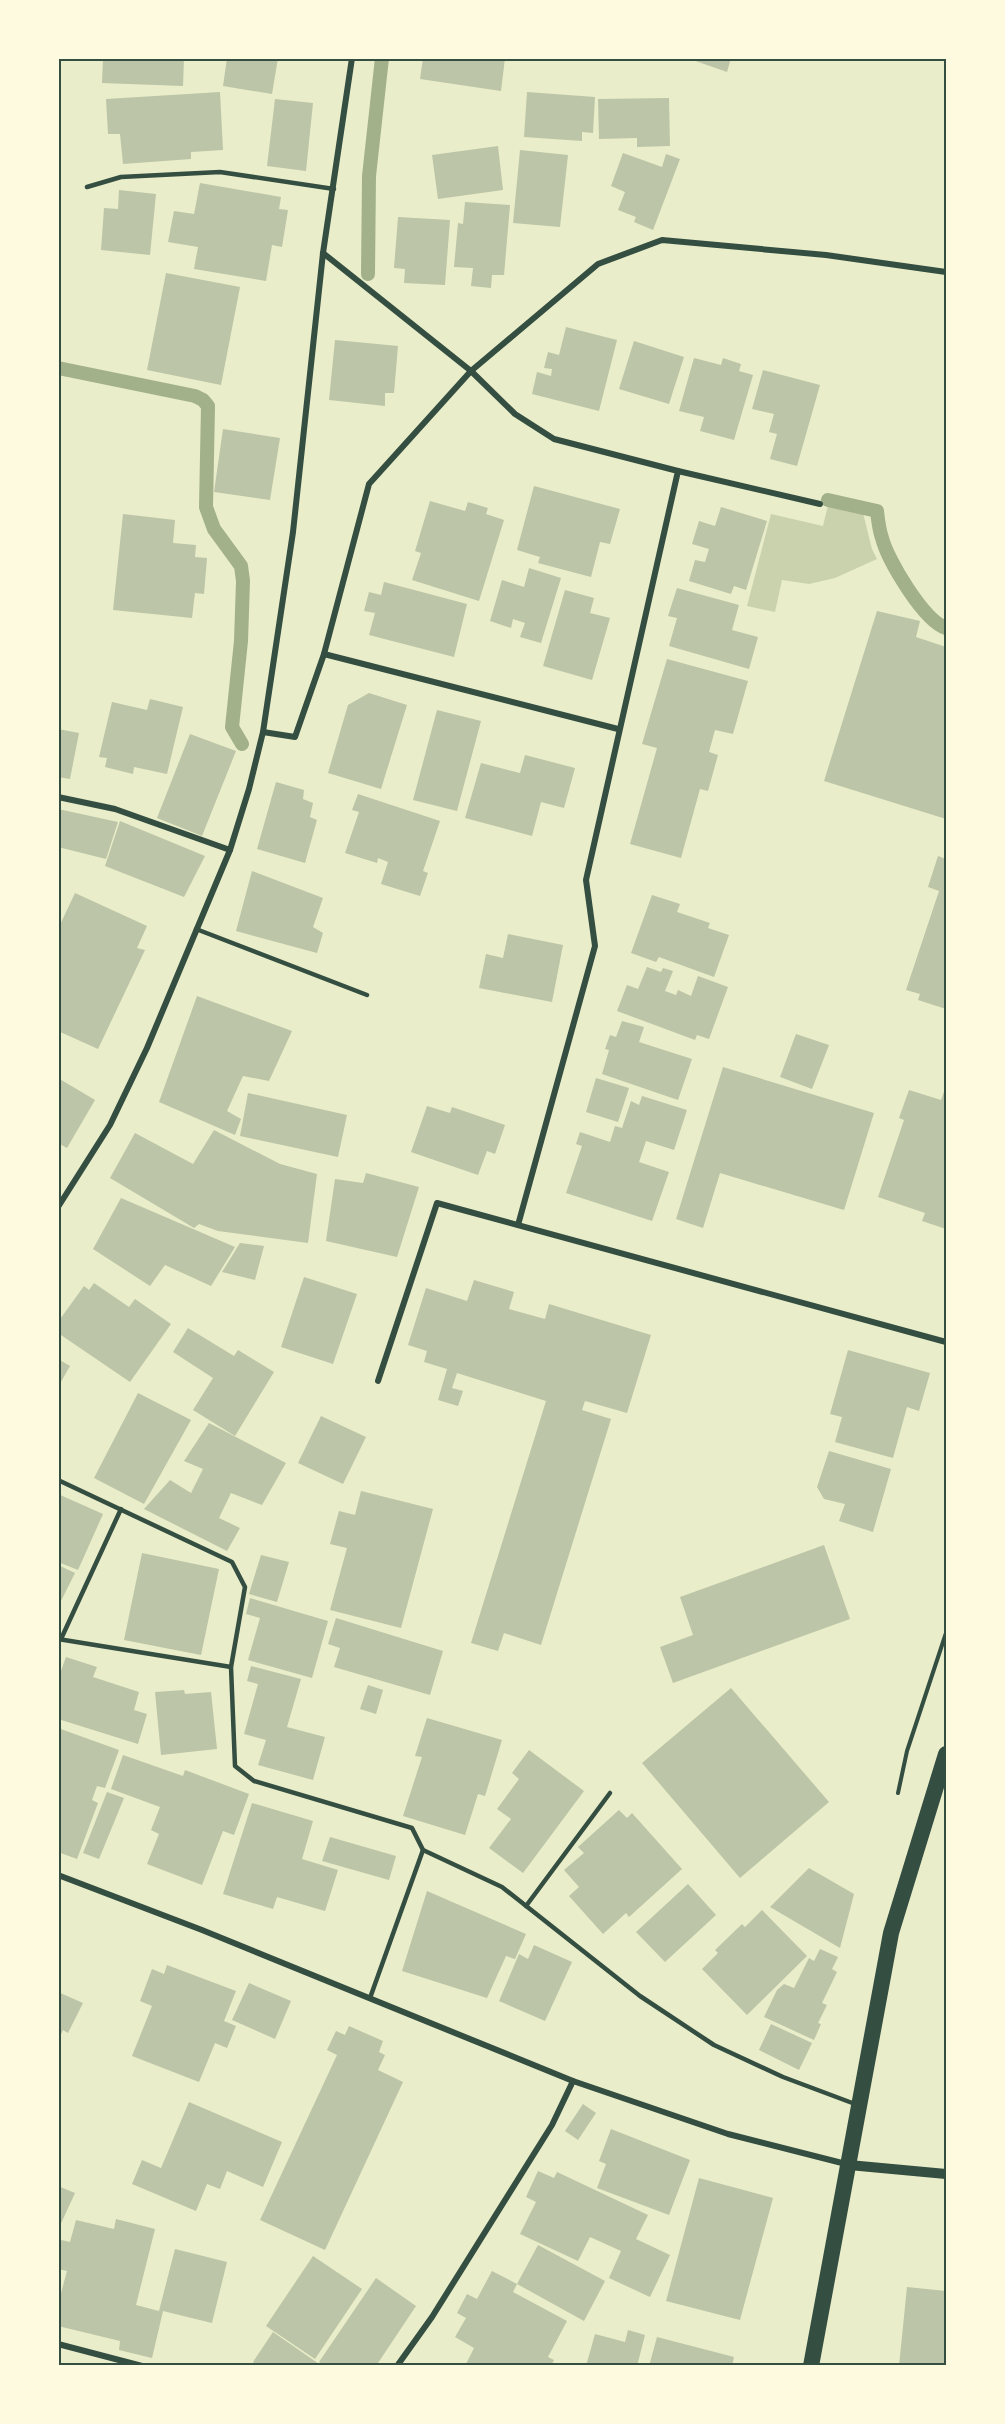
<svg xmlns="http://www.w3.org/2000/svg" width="1005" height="2424" font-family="Manrope,sans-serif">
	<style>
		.green { fill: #cad2ad }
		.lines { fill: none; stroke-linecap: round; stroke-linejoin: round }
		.stream { stroke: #a3b18a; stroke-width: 14 }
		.building { fill: #bcc5a7 }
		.path { stroke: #344e41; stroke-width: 4 }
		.service { stroke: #344e41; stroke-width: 4.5 }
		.minor { stroke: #344e41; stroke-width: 6 }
		.tertiary { stroke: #344e41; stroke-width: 10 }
		.trunk { stroke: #344e41; stroke-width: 16 }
		.neatline { fill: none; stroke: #344e41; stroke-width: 2 }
	</style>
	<rect width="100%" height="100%" fill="#e9edc9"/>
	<polygon class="green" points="828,505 863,513 872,549 877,559 835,578 809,584 782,580 775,612 747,606 771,514 823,526"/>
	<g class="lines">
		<g class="stream">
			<polyline points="368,274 369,176 382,58"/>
			<polyline points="58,368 195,396 203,400 208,406 206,507 214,529 241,566 243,581 241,641 232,727 242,744"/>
			<path d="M828 500 877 511C878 520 879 530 882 538 888 561 924 621 946 628"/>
		</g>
	</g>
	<g class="building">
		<polygon points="103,58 184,58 183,86 102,83"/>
		<polygon points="227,58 278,58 272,94 223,86"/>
		<polygon points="423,58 505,58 501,91 420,79"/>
		<polygon points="687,58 731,58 727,72"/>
		<polygon points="220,92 223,150 191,152 191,159 123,164 120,134 108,134 106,99"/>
		<polygon points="527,92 595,97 593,133 582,132 582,141 524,137"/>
		<polygon points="669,98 670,146 637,147 637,138 599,139 598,99"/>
		<polygon points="275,99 313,103 306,171 267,166"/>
		<polygon points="498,146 503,190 438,199 432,155"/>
		<polygon points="520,150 568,155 560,227 513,223"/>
		<polygon points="623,153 662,167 666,154 680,159 653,230 634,222 636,217 618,210 625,192 611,186"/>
		<polygon points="200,183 281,197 279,209 288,210 282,247 272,245 266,281 194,269 198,247 168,242 174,211 194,214"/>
		<polygon points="119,190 156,194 150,255 101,250 104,208 118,209"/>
		<polygon points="465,202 510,205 504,275 492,275 491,288 471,286 473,268 454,267 458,223 463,224"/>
		<polygon points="398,217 450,220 445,285 404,283 405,269 394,268"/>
		<polygon points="166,273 240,287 221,385 147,370"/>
		<polygon points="566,327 617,340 599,411 532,394 537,372 551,376 552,369 544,368 548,352 559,355"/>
		<polygon points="335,340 398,346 394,393 385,393 385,406 329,400"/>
		<polygon points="634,341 684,357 669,404 619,389"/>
		<polygon points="694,358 721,365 723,358 741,364 739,371 753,375 734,440 700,431 704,417 679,411"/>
		<polygon points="763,370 820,385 797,466 770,459 777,434 769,432 774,414 752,409"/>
		<polygon points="223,429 280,438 270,500 214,492"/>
		<polygon points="534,486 620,509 610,544 600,542 591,577 538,563 540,557 517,550"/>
		<polygon points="430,501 465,511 468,502 488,508 486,514 504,520 479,601 412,580 421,553 415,551"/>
		<polygon points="721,507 767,521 746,590 734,586 731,594 689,581 695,560 705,562 709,549 692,544 699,521 715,526"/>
		<polygon points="123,514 175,520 173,543 196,545 195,557 207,558 204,594 195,593 192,618 113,610"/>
		<polygon points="529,568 561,578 541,643 520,637 525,623 513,619 511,628 490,621 502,580 524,587"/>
		<polygon points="384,582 467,604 454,657 369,635 375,613 364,611 369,592 381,595"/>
		<polygon points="677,588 739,605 732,630 758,637 749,669 669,646 677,618 668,616"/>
		<polygon points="565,590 594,598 590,613 610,618 592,680 543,666"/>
		<polygon points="877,611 920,621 916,637 946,647 946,819 824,781"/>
		<polygon points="667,659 748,681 733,734 715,730 709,752 718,755 708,791 700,789 681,858 630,844 657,748 642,744"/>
		<polygon points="369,693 407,705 381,789 328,773 348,705"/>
		<polygon points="150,699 183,707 167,774 134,767 133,774 105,767 107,758 99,757 112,702 147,710"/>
		<polygon points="437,710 481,721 457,811 413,800"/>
		<polygon points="58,729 79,733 70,779 58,777"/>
		<polygon points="190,734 236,751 202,836 157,818"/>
		<polygon points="525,755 575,768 564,808 541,802 532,836 465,818 481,763 520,773"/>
		<polygon points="276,782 304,790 303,799 313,803 310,817 317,820 305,863 257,849"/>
		<polygon points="358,794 440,821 423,871 428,873 420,896 381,884 388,862 378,858 377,863 345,853 359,812 352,810"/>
		<polygon points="58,809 118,822 106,859 58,847"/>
		<polygon points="120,821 205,856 184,897 105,866"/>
		<polygon points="938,856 946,859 946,1009 918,1000 920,994 906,990 939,891 928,887"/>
		<polygon points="252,871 323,898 313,927 323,933 317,953 236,931"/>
		<polygon points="75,893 147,926 137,948 145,950 98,1049 58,1031 58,929"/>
		<polygon points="652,895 680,904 677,912 710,923 708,928 729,935 714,977 659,957 656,962 631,953"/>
		<polygon points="508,934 563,945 552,1002 479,988 486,954 503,958"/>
		<polygon points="647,967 661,972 663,968 673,971 665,991 676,995 678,990 691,996 698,976 728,987 709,1039 697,1035 695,1040 617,1011 627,985 638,989"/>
		<polygon points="197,996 292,1031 269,1081 243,1076 227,1111 241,1119 235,1135 159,1102"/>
		<polygon points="622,1021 644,1027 639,1042 692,1059 678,1100 602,1074 609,1050 605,1049 610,1035 616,1037"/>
		<polygon points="796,1034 829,1045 812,1089 780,1077"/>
		<polygon points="723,1067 874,1113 844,1210 720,1173 703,1228 676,1219"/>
		<polygon points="58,1078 95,1100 67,1148 58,1143"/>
		<polygon points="596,1078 629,1088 618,1122 586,1112"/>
		<polygon points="946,1086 946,1229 922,1221 925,1213 878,1197 904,1120 899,1118 909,1090 941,1100"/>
		<polygon points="248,1093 347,1115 338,1157 240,1136"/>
		<polygon points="642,1096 687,1110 674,1150 646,1141 639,1162 669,1172 652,1221 566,1193 582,1146 576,1144 580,1132 610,1142 615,1126 622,1128 631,1101 639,1105"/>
		<polygon points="427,1106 450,1113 452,1107 505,1125 495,1154 487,1151 478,1175 411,1152"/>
		<polygon points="214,1130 280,1164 317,1174 308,1243 218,1231 199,1224 194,1228 110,1178 135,1133 193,1164"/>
		<polygon points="366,1173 419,1187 397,1257 326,1241 335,1179 363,1183"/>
		<polygon points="121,1198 235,1247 211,1286 165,1265 150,1286 93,1249"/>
		<polygon points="240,1243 264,1246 255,1280 222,1272"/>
		<polygon points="304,1277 357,1294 333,1364 281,1347"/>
		<polygon points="474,1280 514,1292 509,1309 545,1319 549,1304 651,1335 627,1413 585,1401 582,1410 611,1419 541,1645 504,1633 498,1651 471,1643 546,1401 457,1373 452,1388 463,1391 458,1406 438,1400 447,1369 424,1362 427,1351 408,1345 426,1288 467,1301"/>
		<polygon points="94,1283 129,1307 135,1299 171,1324 130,1382 58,1333 58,1322 84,1286 89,1290"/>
		<polygon points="188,1328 234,1356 238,1350 274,1372 235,1436 193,1410 213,1378 173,1352"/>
		<polygon points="848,1350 930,1373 919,1411 907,1407 893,1458 835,1442 842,1417 830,1414"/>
		<polygon points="58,1359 70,1366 58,1387"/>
		<polygon points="138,1393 191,1420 144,1504 94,1478"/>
		<polygon points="321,1416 366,1437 343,1484 298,1463"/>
		<polygon points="209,1423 286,1463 262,1505 231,1493 219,1518 240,1528 227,1551 144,1509 170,1480 191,1493 203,1469 184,1461"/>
		<polygon points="829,1451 891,1469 873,1532 839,1521 845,1504 824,1499 817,1487"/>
		<polygon points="361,1491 433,1509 401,1628 330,1610 347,1548 330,1544 339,1511 355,1515"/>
		<polygon points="58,1494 103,1514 78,1570 58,1562"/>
		<polygon points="824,1545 850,1619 673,1683 660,1647 693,1635 680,1597"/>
		<polygon points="142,1553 219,1569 201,1655 124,1640"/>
		<polygon points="261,1555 289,1562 277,1602 249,1594"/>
		<polygon points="58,1565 75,1573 58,1607"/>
		<polygon points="250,1598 328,1621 312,1678 248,1660 260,1618 246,1614"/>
		<polygon points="336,1618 443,1651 430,1695 334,1667 340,1648 328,1644"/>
		<polygon points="66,1657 97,1667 93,1677 139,1692 134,1710 147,1714 138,1744 58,1719 58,1679"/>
		<polygon points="251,1666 301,1679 287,1727 325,1737 313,1780 258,1765 266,1740 244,1734 258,1684 247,1681"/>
		<polygon points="368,1685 383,1690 376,1714 360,1709"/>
		<polygon points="731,1688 829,1802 740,1878 642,1763"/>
		<polygon points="184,1690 185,1694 211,1692 217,1749 161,1755 155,1692"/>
		<polygon points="427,1718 502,1740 485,1796 478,1794 465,1835 403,1816 422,1757 415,1756"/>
		<polygon points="58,1728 119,1750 105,1788 97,1786 92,1800 98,1803 77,1859 58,1852"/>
		<polygon points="529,1750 584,1791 523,1873 489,1848 511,1819 497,1809 519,1779 512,1773"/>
		<polygon points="123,1755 183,1776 185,1770 249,1794 234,1835 223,1831 202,1885 147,1864 159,1834 151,1830 160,1807 111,1789"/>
		<polygon points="107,1792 124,1798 99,1859 83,1853"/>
		<polygon points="252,1803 313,1821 302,1859 338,1870 325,1911 277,1897 273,1909 223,1894"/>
		<polygon points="619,1810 627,1818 632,1813 682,1869 629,1917 626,1913 603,1934 569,1896 579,1887 564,1870 584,1853 578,1847"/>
		<polygon points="330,1837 396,1856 389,1880 322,1861"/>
		<polygon points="809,1868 854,1894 840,1948 770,1907"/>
		<polygon points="688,1884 716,1915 665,1962 636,1932"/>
		<polygon points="427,1891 526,1934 515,1959 506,1956 487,1998 402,1971"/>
		<polygon points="762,1910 807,1956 747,2015 702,1969 718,1953 715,1950 742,1924 745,1927"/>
		<polygon points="534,1945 572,1962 545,2021 499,2001 519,1954 528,1959"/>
		<polygon points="820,1949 838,1957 832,1969 837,1972 822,2003 827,2005 818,2023 821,2024 814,2040 764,2017 777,1990 784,1984 794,1988 809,1958 814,1961"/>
		<polygon points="167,1965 236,1991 224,2021 236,2026 227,2048 215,2043 199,2082 132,2056 152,2006 140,2001 152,1969 164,1974"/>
		<polygon points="249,1983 291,2001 275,2039 232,2020"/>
		<polygon points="58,1992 83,2003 68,2033 63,2030 58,2041"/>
		<polygon points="771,2024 812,2043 799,2070 759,2050"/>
		<polygon points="349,2026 383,2041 379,2052 385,2055 378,2070 403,2082 325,2250 260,2220 337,2055 327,2050 336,2031 345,2035"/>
		<polygon points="189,2102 282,2142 263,2187 227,2171 220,2189 207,2184 196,2211 132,2184 142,2160 161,2168"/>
		<polygon points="583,2104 596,2113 578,2140 565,2131"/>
		<polygon points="611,2129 690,2160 669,2215 597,2188 606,2164 599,2161"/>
		<polygon points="538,2171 554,2178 557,2172 648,2215 636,2239 670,2255 650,2297 609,2278 621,2251 590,2237 578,2261 520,2234 536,2202 526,2197"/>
		<polygon points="699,2178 773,2198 740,2320 666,2301"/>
		<polygon points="58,2186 75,2193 58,2230"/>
		<polygon points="116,2219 155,2229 136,2305 159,2311 175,2249 227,2262 212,2323 163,2311 152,2358 119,2350 120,2341 58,2326 58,2304 67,2271 58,2269 61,2240 70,2242 76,2220 114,2229"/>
		<polygon points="538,2245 605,2281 584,2321 517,2284"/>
		<polygon points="313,2256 362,2289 315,2359 266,2326"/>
		<polygon points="492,2271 517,2284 513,2292 567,2321 548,2357 554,2360 551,2366 466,2364 474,2348 455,2337 466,2318 457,2313 467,2294 477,2299"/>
		<polygon points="376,2278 416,2306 376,2366 325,2366 319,2362"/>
		<polygon points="907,2287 946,2291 946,2366 899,2366"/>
		<polygon points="628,2330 645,2335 637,2366 586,2366 595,2334 625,2342"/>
		<polygon points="273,2332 322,2366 258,2366 253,2362"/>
		<polygon points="657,2337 734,2357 732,2366 649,2366"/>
	</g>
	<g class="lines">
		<polyline class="path" points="898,1793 907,1751 946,1633"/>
		<g class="service">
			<polyline points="87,187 121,177 220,172 334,189"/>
			<polyline points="196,929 367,995"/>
			<polyline points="58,1480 232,1562 245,1587 231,1667 235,1766 254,1781 412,1828 423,1850 502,1887 640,1996 714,2045 783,2077 855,2104"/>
			<polyline points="58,1639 231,1667"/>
			<polyline points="61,1639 121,1509"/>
			<polyline points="526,1906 610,1793"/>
			<polyline points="370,1998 423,1850"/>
		</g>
		<g class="minor">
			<polyline points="323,253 471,371 515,414 554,439 678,471 586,880 595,946 518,1225"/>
			<polyline points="678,471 820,504"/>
			<polyline points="324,654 369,484 471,371 598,264 662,240 826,255 946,272"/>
			<polyline points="263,732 295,737 324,654 618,729"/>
			<polyline points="58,797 115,809 230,850"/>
			<polyline points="58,1207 110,1125 147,1048 230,850 249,789 263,732 293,532 323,253 352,58"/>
			<polyline points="378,1381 437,1203 946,1342"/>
			<polyline points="58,1875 202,1930 573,2081 728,2134 846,2164"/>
			<polyline points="58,2344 142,2366"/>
			<polyline points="397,2366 432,2317 552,2125 573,2081"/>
		</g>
		<polyline class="tertiary" points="849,2165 946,2174"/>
		<polyline class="trunk" points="811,2366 891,1933 946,1754"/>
	</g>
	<rect width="1005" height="2424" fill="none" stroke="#fefae0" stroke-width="120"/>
	<rect x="60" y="60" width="885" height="2304" class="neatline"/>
</svg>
